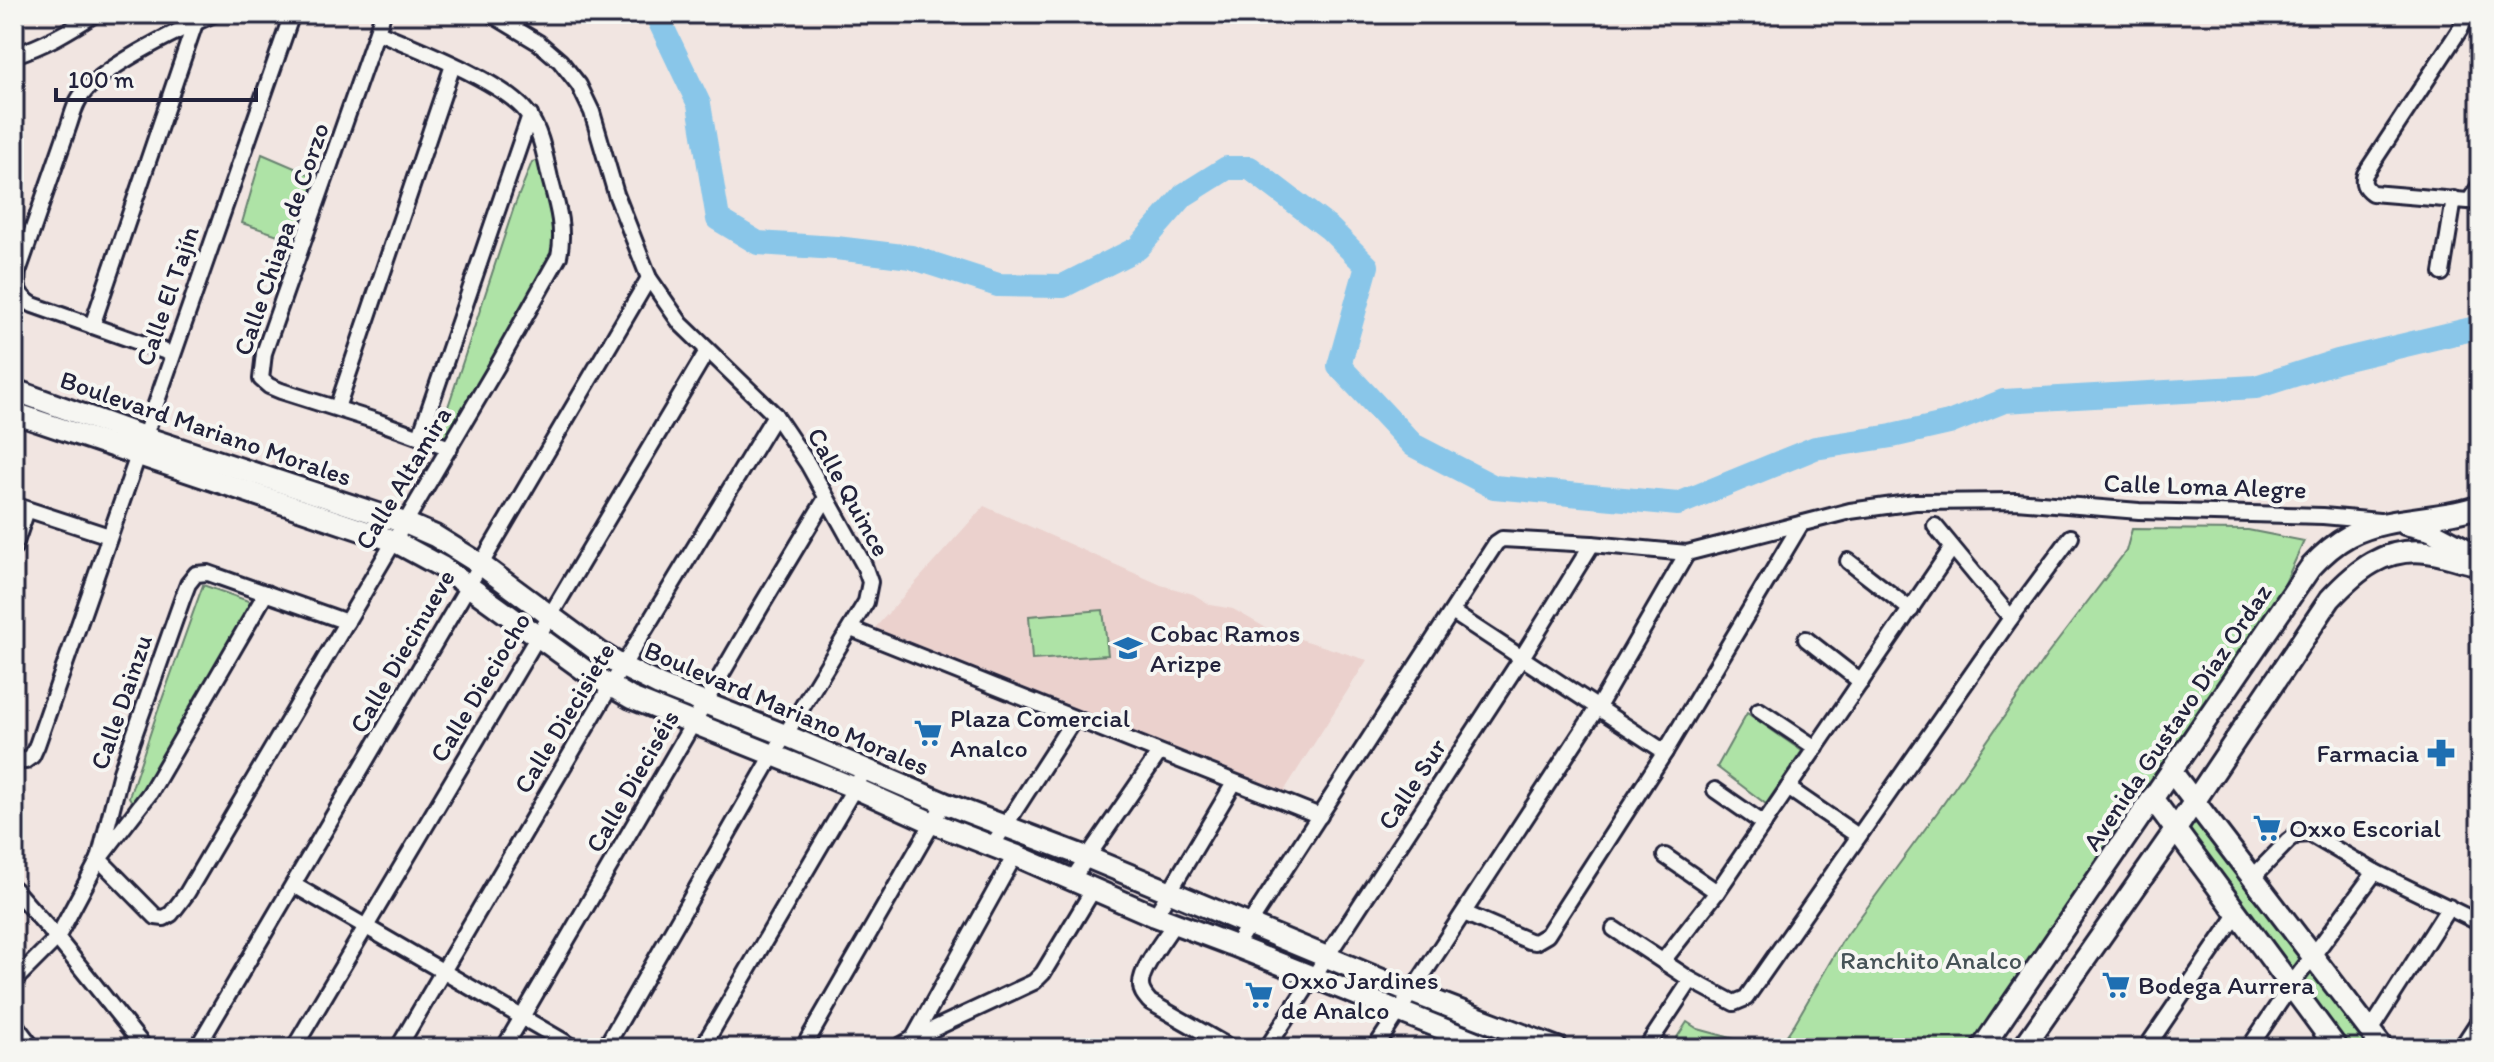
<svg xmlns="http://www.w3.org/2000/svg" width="2494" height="1062" font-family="Itim,sans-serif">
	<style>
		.built { fill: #ebd1cd }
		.green { fill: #aee3a6; stroke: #688270; stroke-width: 2 }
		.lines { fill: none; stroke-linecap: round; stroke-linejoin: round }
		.river { stroke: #89c6e9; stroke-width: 24 }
		.street-casing { stroke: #22223b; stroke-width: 20 }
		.secondary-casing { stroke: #22223b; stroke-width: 26 }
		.street { stroke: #f6f6f2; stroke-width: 14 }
		.secondary { stroke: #f6f6f2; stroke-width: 20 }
		.labels { text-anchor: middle; stroke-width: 8; stroke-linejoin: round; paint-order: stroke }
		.street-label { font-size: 26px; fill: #22223b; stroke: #f6f6f2 }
		.poi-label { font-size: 26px; fill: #22223b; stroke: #f6f6f2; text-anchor: start }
		.park-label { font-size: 26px; fill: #455256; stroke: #f6f6f2 }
	</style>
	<rect width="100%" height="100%" fill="#f1e5e1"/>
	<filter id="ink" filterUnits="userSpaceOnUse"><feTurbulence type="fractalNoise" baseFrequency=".0125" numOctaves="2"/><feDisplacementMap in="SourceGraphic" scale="16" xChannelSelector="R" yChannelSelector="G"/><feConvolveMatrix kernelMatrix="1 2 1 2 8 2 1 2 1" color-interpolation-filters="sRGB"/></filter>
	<g filter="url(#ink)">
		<polygon class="built" points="984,506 1161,585 1193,594 1211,605 1233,609 1268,629 1367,660 1284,791 875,628"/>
		<g class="green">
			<polygon points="262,154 318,178 296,241 242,223"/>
			<polygon points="541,159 550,195 557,248 449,441 439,434 514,207 532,162"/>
			<polygon points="2132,529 2248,530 2304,541 2271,614 1970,1048 1778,1048 1795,1023 1841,943 1939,810 2047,655 2126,551"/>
			<polygon points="203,585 254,603 151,782 134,806 129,797 155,719"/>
			<polygon points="1103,610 1108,655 1032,660 1029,616"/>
			<polygon points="1747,713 1802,751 1766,804 1717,767"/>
			<polygon points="2195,804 2311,957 2292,982 2179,829"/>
			<polygon points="2313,957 2382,1048 2338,1048 2293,984"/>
			<polygon points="1687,1022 1698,1029 1768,1048 1670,1048"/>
		</g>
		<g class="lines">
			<polyline class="river" points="656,14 699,104 718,219 758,243 836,248 911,257 998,285 1063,286 1138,248 1184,195 1227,168 1250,168 1330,229 1367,266 1339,366 1413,445 1494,487 1678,504 1815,448 1892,436 1949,423 2004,401 2256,387 2338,361 2480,327"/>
			<defs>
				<g id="street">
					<polyline points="383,14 264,353 261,379 269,386 281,391 379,422 450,448"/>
					<polyline points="491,14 539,43 560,61 579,85 592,112 616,194 649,278 681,324 775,415 808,464 864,565 870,582 866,602 773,755 605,1048"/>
					<path d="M2470 14 2365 174C2362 183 2364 187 2372 193L2480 202"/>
					<path d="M14 55C44 46 69 31 95 14"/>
					<polyline points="2470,200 2480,185"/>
					<polyline points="2442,273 2454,199"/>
					<polyline points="92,326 195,23"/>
					<path d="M172 354 33 305C18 296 16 289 18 272L69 125C73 113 76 100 85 91 111 63 179 30 214 14"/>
					<polyline points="337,408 453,65"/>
					<polyline points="420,436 530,115"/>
					<polyline points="14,505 109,536"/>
					<polyline points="1935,526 2011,618"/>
					<polyline points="14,548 27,510"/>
					<polyline points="1848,561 1911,610"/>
					<path d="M266 593 150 793 99 859 156 917 164 918 171 914 187 893 499 363 559 256C565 229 557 204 550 178 545 157 541 131 528 114 507 83 414 47 378 32"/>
					<polyline points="1452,612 1665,752"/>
					<polyline points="851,629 1320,816"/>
					<polyline points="1806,639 1861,682"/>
					<polyline points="1759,710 1816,748"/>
					<polyline points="14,758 25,761 32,756 37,745 292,14"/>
					<polyline points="1788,788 1858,836"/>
					<polyline points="1715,790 1764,824"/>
					<polyline points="992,846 1074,719"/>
					<polyline points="1665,856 1717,892"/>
					<polyline points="2253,877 2288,841 2296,835 2310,834 2375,872 2480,923"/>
					<polyline points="1071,881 1159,753"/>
					<polyline points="294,885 575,1048"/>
					<polyline points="14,889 57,938 145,1048"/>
					<polyline points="1464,913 1529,941 1535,942 1547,935 1665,752 1801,524"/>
					<polyline points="1155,916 1234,783"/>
					<path d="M1174 924C1165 938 1140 969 1141 985 1141 993 1146 997 1150 1002L1231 1048"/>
					<polyline points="1614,929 1691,980 1734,1003 1746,998 2011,618 2071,537"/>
					<polyline points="1235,946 1496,543 1502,539 1592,544 1687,553 1850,511 1915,502 2016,501 2139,511 2323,516 2379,521"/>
					<polyline points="1663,961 1717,892 1952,548"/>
					<polyline points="14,981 57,938 99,859 121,772 183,597 188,584 196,574 208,573 347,622"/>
					<polyline points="14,1023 33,1048"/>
					<polyline points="2370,1031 2449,907"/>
					<polyline points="914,1037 1015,855"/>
					<polyline points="197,1048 649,278"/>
					<polyline points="294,1048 707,351"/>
					<polyline points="398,1048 610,687 775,415"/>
					<polyline points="504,1048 763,603 826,498"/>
					<polyline points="702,1048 865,770"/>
					<polyline points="803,1048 944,803"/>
					<polyline points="896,1048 914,1038 1034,982 1043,973 1093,890"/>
					<polyline points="1267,1048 1521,659 1592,544"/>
					<polyline points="1375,1048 1598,707 1687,553"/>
					<polyline points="1646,1048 1691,980"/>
					<polyline points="2146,1048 2238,913"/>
					<polyline points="2249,1048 2292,984 2375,872"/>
					<polyline points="2461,1048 2480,1019"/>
				</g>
				<g id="secondary">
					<polyline points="14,390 144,437 405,523 435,536 480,564 599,652 623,667 659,685 785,735 944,803 1089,858 1411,992 1557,1048"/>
					<polyline points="14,413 394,541 442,567 587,672 631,698 855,788 933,823 1015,855 1155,916 1235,946 1491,1048"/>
					<polyline points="2405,524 2430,530 2464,548 2480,566"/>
					<polyline points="2171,771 2383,1048"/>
					<polyline points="2152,798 2337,1048"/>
					<path d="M1982 1048 2310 568C2322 555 2334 544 2349 536 2389 515 2438 521 2480 506"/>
					<path d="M2023 1048 2176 829 2330 599C2357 570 2384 547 2427 552 2444 554 2460 561 2476 564"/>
				</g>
			</defs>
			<use href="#street" class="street-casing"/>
			<use href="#secondary" class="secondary-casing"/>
			<use href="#street" class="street"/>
			<use href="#secondary" class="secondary"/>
		</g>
	</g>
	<defs>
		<symbol id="school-bare" viewBox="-9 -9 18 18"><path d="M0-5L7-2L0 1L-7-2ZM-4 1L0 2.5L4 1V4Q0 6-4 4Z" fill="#1f6fb2" stroke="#f6f6f2" stroke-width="2.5" paint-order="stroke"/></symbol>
		<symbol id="supermarket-bare" viewBox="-9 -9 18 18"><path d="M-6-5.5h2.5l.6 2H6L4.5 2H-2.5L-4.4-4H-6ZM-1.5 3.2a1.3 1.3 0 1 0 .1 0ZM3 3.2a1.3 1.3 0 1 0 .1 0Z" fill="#1f6fb2" stroke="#f6f6f2" stroke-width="2.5" paint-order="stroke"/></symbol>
		<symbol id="pharmacy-bare" viewBox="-9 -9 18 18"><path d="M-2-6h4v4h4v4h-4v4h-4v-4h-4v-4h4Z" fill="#1f6fb2" stroke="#f6f6f2" stroke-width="2.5" paint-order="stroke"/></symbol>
	</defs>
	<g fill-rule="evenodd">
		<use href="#school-bare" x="1108" y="628" width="40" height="40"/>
		<use href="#supermarket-bare" x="908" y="713" width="40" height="40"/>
		<use href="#pharmacy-bare" x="2421" y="733" width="40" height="40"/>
		<use href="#supermarket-bare" x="2247" y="808" width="40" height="40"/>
		<use href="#supermarket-bare" x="2096" y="965" width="40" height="40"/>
		<use href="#supermarket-bare" x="1239" y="975" width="40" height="40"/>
	</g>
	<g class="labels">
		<g class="street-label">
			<text transform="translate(281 239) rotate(-71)" y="9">Calle Chiapa de Corzo</text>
			<text transform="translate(167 296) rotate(-71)" y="9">Calle El Tajín</text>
			<text transform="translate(206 428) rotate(19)" y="9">Boulevard Mariano Morales</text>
			<text transform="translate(403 478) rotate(-59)" y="9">Calle Altamira</text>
			<text transform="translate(2205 486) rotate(2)" y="9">Calle Loma Alegre</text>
			<text transform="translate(849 492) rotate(61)" y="9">Calle Quince</text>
			<text transform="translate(402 651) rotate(-60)" y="9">Calle Diecinueve</text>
			<text transform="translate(480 687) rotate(-59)" y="9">Calle Dieciocho</text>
			<text transform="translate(121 702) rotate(-71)" y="9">Calle Dainzu</text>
			<text transform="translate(787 708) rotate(23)" y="9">Boulevard Mariano Morales</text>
			<text transform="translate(2177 717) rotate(-56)" y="9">Avenida Gustavo Díaz Ordaz</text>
			<text transform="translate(564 718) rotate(-59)" y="9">Calle Diecisiete</text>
			<text transform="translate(632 781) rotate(-60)" y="9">Calle Dieciséis</text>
			<text transform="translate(1412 784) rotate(-57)" y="9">Calle Sur</text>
		</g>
		<g class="poi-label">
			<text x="1150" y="642">Cobac Ramos<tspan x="1150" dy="30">Arizpe</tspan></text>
			<text x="950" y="727">Plaza Comercial<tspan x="950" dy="30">Analco</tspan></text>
			<text x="2419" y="762" text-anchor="end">Farmacia</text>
			<text x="2289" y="837">Oxxo Escorial</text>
			<text x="1281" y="989">Oxxo Jardines<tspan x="1281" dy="30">de Analco</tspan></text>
			<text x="2138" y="994">Bodega Aurrera</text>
		</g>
		<g class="park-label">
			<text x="1931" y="969">Ranchito Analco</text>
		</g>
	</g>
	<rect width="2494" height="1062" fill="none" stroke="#f6f6f2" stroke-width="48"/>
	<rect x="24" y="24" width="2446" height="1014" fill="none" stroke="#22223b" stroke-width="3" filter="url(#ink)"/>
	<path d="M56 88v12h200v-12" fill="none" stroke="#22223b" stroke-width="4"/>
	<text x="68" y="88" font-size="24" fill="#22223b" stroke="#f6f6f2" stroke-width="6" paint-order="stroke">100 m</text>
</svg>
